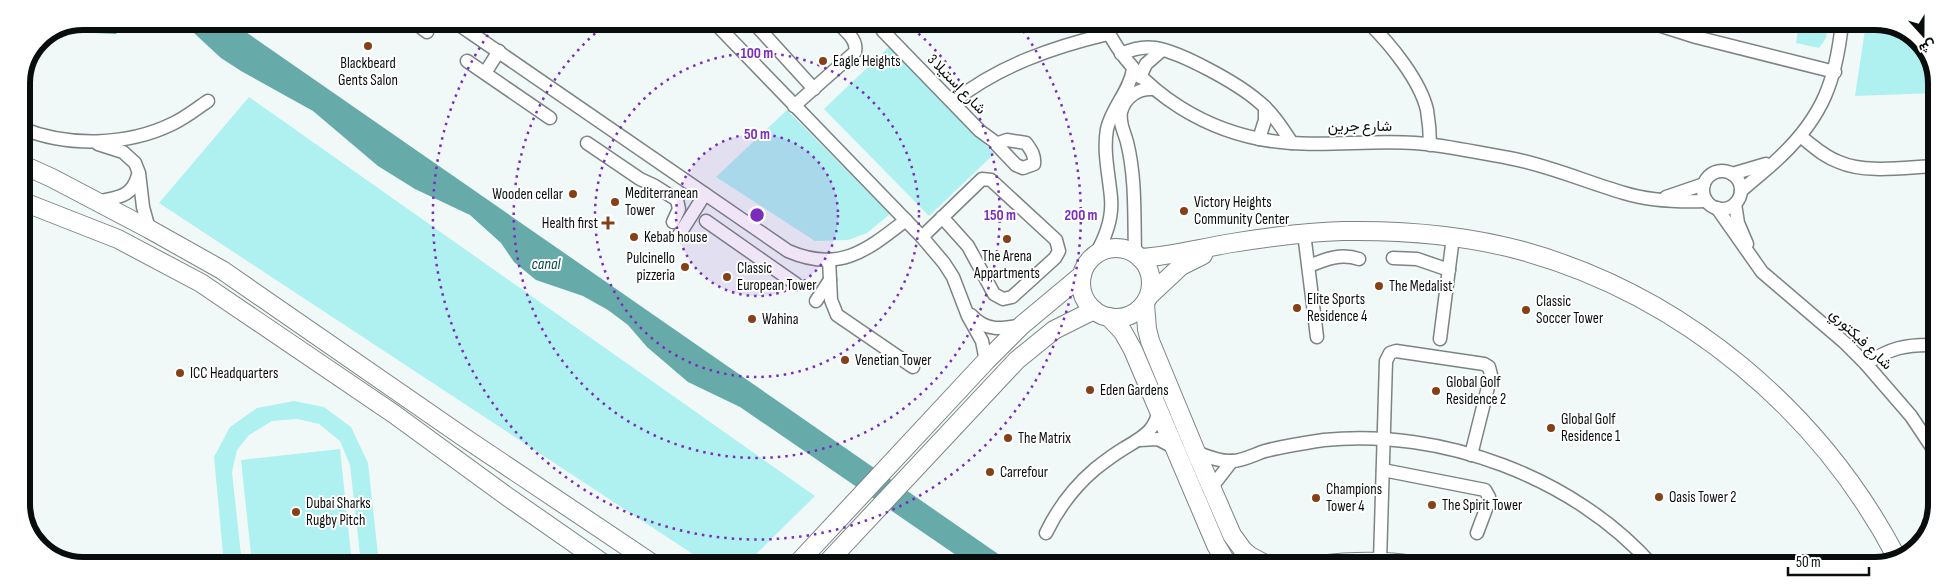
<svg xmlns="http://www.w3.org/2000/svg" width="1958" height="587" font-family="'Sofia Sans Condensed',Vazirmatn,sans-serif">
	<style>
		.green { fill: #aff1f0 }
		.water { fill: #6aa }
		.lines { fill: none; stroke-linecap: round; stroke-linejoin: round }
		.street-casing { stroke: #7c8483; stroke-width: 15 }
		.secondary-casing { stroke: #7c8483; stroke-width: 20 }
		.street { stroke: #fff; stroke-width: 12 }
		.secondary { stroke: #fff; stroke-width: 18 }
		.ring { fill: none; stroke: #7b2cbf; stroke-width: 2.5; stroke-dasharray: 2.5 5 }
		.poi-dot { fill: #854017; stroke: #fff; stroke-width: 2 }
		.labels { text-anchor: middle; stroke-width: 4; stroke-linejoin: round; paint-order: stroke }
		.poi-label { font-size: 15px; fill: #0a0d0d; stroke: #fff; text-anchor: start }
		.street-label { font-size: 15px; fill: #0a0d0d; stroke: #fff }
		.water-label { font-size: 16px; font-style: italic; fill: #074848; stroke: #fff }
		.rim { fill: none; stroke: #0a0d0d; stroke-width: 6 }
		.centre { fill: #7b2cbf; stroke: #fff; stroke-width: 2.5 }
		.ring-label { font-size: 15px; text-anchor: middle; font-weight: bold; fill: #7b2cbf; stroke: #fff; stroke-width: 4; stroke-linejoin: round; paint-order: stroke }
	</style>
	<rect width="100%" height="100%" fill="#f0f9f8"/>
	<g class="green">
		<polygon points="1799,23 1829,23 1826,38 1819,48 1796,43"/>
		<polygon points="1866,23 1891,23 1924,45 1937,78 1937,93 1855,96"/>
		<polygon points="892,44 994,154 929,216 824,109"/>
		<polygon points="249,97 815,496 746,564 708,564 159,203"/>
		<polygon points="787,110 890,214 867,233 848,240 815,241 716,177"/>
		<polygon points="294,401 324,407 351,427 368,463 379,564 361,564 350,465 340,441 319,424 297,419 272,421 249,435 237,450 232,472 242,564 224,564 214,457 230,427 257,408"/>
		<polygon points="340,449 352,564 252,564 241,460"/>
	</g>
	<g class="water">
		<polygon points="84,21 125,21 116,34 94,33"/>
		<polygon points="181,21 230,21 1014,565 967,565 956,555 740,407 688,382 647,347 628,325 608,310 583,296 536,280 514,262 501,243 470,215 415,189 378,166 313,111 241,71 221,58"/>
	</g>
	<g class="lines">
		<defs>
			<g id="street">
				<polyline points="414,22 427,32"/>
				<path d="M455 22 788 251C839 273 866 251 906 220"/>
				<polyline points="714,22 922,237 944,263 953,277 968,316 982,341 986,361"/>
				<polyline points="753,22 814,89"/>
				<path d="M877 22 883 31 980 131 995 142 996 144 1016 165 1023 168 1034 164C1035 155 1031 150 1026 143L1007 140 996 144"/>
				<path d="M1103 22C1137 94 1213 138 1291 143 1332 146 1374 140 1415 143 1446 145 1478 153 1509 158 1548 165 1586 182 1624 193 1650 201 1679 202 1706 201"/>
				<path d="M1369 23C1390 44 1420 80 1427 110 1429 122 1430 133 1430 145"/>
				<polyline points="1652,23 1696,37 1835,72"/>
				<polyline points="723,31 733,22"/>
				<path d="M1121 54C1132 49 1143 46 1155 48 1181 52 1237 83 1258 101 1272 112 1282 128 1292 143"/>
				<polyline points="467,61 550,118"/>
				<polyline points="485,73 499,51"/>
				<polyline points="1140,77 1146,64 1162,50"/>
				<path d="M953 102C998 66 1053 47 1108 34"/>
				<path d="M794 106 855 52C858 39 845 31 837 22"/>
				<path d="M21 128C67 147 127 146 172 124 185 118 196 109 208 101"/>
				<path d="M1800 136C1812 145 1824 157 1839 162 1866 174 1907 167 1936 166"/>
				<polyline points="1259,139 1265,120 1265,107"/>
				<polyline points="587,143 640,179 655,186 677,200 679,209 673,222"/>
				<polyline points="98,144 123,152 135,163 139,173 143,207 149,229"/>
				<circle cx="1722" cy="190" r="19"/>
				<polyline points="1732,174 1766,164"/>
				<path d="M1741 191C1754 179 1768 169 1781 156 1823 116 1836 80 1842 23"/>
				<polyline points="1666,197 1704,184"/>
				<path d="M97 202C117 197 132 198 138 175"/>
				<polyline points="1735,204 1738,223 1747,244"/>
				<polyline points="1717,208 1762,272 1844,342 1866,364 1911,416 1935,452"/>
				<polyline points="706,221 796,284"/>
				<polyline points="1304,233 1317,337"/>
				<polyline points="679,235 705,194"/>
				<polyline points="922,237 982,179 991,180 1056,240 1059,251 1055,258 1012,297 1003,299 994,294 968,246 942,217"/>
				<path d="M1135 254C1134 217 1136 178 1127 142 1124 131 1119 123 1121 112 1125 97 1138 88 1153 89"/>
				<path d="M1094 257C1105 239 1113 220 1111 198 1109 175 1103 152 1107 129 1112 107 1130 91 1133 69"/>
				<polyline points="1393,258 1417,259 1449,270"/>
				<polyline points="829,260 831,300 837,315 913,367"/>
				<path d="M1309 266C1326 259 1341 253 1359 259"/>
				<polyline points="816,301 830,280"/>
				<path d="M971 315C986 332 1002 329 1022 325"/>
				<polyline points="1440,339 1453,237"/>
				<path d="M1866 364C1890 348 1906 344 1935 345"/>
				<polyline points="1139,440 1158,439 1175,448"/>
				<path d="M1196 452C1206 456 1220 462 1232 461 1243 461 1255 454 1265 451 1284 446 1304 443 1324 440 1441 428 1574 477 1652 565"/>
				<polyline points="1383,470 1485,490 1489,497 1489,501 1477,533"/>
				<polyline points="1211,488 1232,461"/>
				<path d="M1046 533C1058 508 1074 487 1095 469 1104 462 1113 455 1123 449 1141 438 1157 431 1159 407"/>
				<polyline points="1380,561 1386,361 1390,353 1396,351 1484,364 1489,367 1491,375 1471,455"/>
			</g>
			<g id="secondary">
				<polyline points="21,164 52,178 149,229 222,270 462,436 653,564"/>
				<polyline points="21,201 118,239 201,283 394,414 505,495 604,564"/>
				<circle cx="1116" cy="283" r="35"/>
				<path d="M1140 258C1172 256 1201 248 1232 243 1269 237 1306 232 1343 231 1403 230 1465 235 1523 251 1684 296 1820 411 1897 558"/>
				<polyline points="1149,296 1181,266 1203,255"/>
				<polyline points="1145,304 1147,329 1150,341 1196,452 1232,535 1243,550 1250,556 1267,565"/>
				<polyline points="1109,317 1123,332 1133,350 1216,545 1228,565"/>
				<polyline points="797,564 986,361 1022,325 1082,275"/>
				<polyline points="826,564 1017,360 1054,330 1094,310"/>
				<path d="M1317 565C1350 561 1382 560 1415 565"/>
			</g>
		</defs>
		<use href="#street" class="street-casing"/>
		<use href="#secondary" class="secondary-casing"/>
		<use href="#street" class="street"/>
		<use href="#secondary" class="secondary"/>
	</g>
	<circle cx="757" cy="215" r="81" fill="#7b2cbf" fill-opacity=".12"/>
	<g class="ring">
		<circle cx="757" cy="215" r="81"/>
		<circle cx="757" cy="215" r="162"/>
		<path d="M907 24A243 243 0 1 1 609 22"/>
		<path d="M1019 25A324 324 0 1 1 497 22"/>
	</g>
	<g class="poi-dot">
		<circle cx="368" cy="46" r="5"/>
		<circle cx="823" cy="61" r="5"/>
		<circle cx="573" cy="194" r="5"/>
		<circle cx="615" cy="202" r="5"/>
		<circle cx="1184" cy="211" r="5"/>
		<path d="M605.5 215.5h5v5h5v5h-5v5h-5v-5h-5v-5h5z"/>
		<circle cx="634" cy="237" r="5"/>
		<circle cx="1007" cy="239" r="5"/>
		<circle cx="685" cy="267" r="5"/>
		<circle cx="727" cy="277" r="5"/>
		<circle cx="1379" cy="286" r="5"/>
		<circle cx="1297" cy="308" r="5"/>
		<circle cx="1526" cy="310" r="5"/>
		<circle cx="752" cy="319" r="5"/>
		<circle cx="845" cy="360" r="5"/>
		<circle cx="180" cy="373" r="5"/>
		<circle cx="1090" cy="390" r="5"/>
		<circle cx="1436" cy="391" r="5"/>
		<circle cx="1551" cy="428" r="5"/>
		<circle cx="1008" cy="438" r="5"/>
		<circle cx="990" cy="472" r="5"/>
		<circle cx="1659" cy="497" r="5"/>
		<circle cx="1316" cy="498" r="5"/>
		<circle cx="1432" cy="505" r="5"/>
		<circle cx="296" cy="512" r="5"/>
	</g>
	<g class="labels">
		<g class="poi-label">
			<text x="833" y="66">Eagle Heights</text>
			<text x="368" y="68" text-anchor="middle">Blackbeard<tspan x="368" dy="17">Gents Salon</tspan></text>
			<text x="625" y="198">Mediterranean<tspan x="625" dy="17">Tower</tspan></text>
			<text x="563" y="199" text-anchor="end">Wooden cellar</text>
			<text x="1194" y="207">Victory Heights<tspan x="1194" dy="17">Community Center</tspan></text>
			<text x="598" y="228" text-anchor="end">Health first</text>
			<text x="644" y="242">Kebab house</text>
			<text x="1007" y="261" text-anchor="middle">The Arena<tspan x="1007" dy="17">Appartments</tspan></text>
			<text x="675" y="263" text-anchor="end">Pulcinello<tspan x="675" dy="17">pizzeria</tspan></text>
			<text x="737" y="273">Classic<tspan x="737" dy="17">European Tower</tspan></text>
			<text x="1389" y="291">The Medalist</text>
			<text x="1307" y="304">Elite Sports<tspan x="1307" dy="17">Residence 4</tspan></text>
			<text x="1536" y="306">Classic<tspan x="1536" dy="17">Soccer Tower</tspan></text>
			<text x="762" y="324">Wahina</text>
			<text x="855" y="365">Venetian Tower</text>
			<text x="190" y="378">ICC Headquarters</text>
			<text x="1446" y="387">Global Golf<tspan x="1446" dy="17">Residence 2</tspan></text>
			<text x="1100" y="395">Eden Gardens</text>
			<text x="1561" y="424">Global Golf<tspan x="1561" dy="17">Residence 1</tspan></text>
			<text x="1018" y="443">The Matrix</text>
			<text x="1000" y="477">Carrefour</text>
			<text x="1326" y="494">Champions<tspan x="1326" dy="17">Tower 4</tspan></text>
			<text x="1669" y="502">Oasis Tower 2</text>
			<text x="306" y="508">Dubai Sharks<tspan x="306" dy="17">Rugby Pitch</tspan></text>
			<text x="1442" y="510">The Spirit Tower</text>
		</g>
		<g class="street-label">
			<text transform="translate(957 84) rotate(46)" y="5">شارع إستيلا 3</text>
			<text x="1360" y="131">شارع جرين</text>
			<text transform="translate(1861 339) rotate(44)" y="5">شارع فيكتوري</text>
		</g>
		<g class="water-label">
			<text x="546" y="269">canal</text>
		</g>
	</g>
	<path d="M0 0H1958V587H0ZM83 30H1875A53 53 0 0 1 1928 83V504A53 53 0 0 1 1875 557H83A53 53 0 0 1 30 504V83A53 53 0 0 1 83 30Z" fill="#fff" fill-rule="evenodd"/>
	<path class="rim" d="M83 30H1875A53 53 0 0 1 1928 83V504A53 53 0 0 1 1875 557H83A53 53 0 0 1 30 504V83A53 53 0 0 1 83 30Z"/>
	<circle cx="757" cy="215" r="8" class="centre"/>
	<g class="ring-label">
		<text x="757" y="58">100 m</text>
		<text x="757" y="139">50 m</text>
		<text x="1000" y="220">150 m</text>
		<text x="1081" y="220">200 m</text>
	</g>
	<g transform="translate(1923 35) rotate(159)" stroke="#ffffff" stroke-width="4" paint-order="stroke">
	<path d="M0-4L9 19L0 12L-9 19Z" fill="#0a0d0d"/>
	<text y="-8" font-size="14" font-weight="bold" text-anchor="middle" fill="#0a0d0d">ش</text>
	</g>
	<path d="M1788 567v8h81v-8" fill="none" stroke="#0a0d0d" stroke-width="2.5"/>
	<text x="1796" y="567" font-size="15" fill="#0a0d0d" stroke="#ffffff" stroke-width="4" paint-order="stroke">50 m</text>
</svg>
